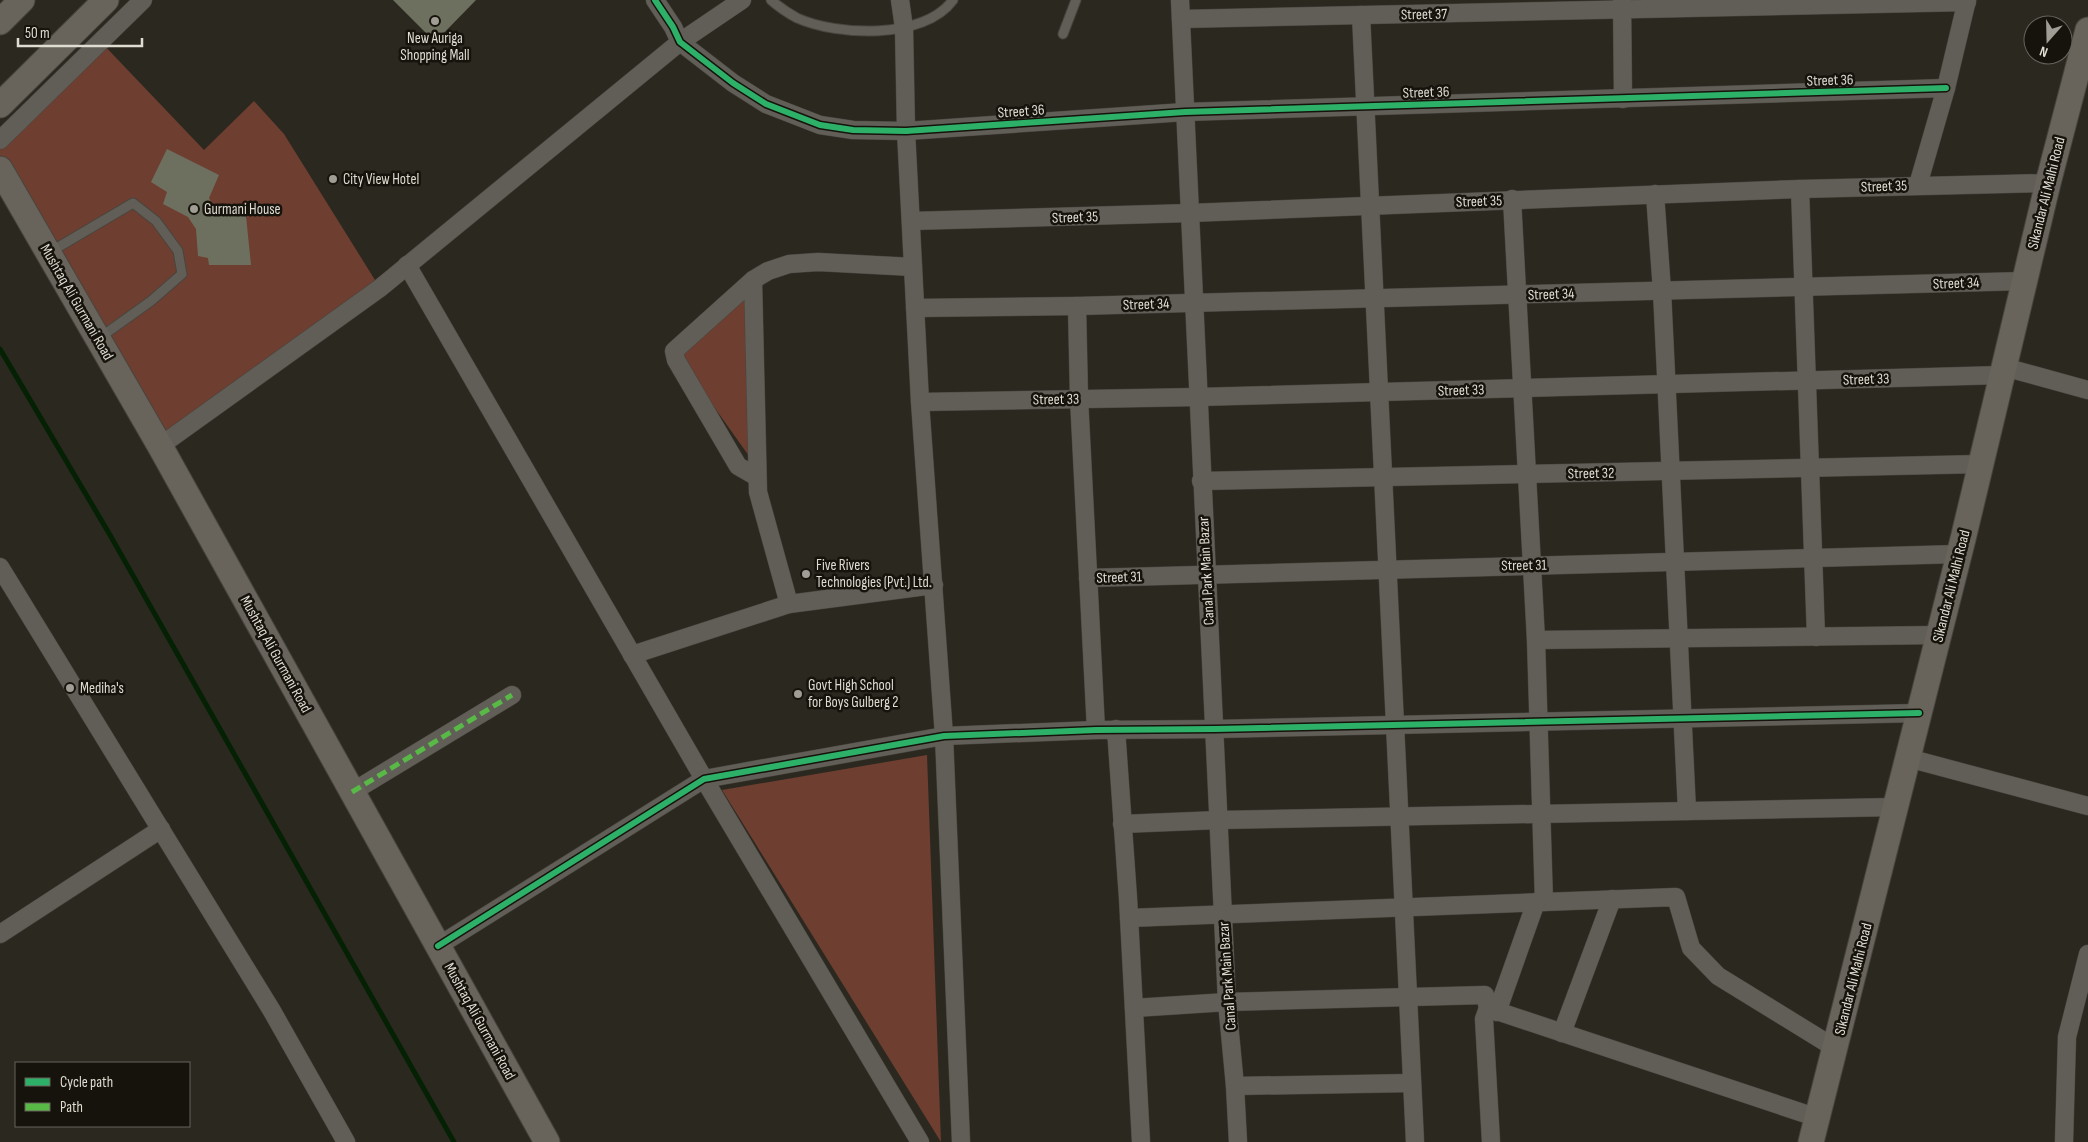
<svg xmlns="http://www.w3.org/2000/svg" width="2088" height="1142" font-family="'Sofia Sans Condensed',sans-serif">
	<style>
		.green { fill: #6e3e30 }
		.lines { fill: none; stroke-linecap: round; stroke-linejoin: round }
		.stream { stroke: #042104; stroke-width: 5 }
		.building { fill: #6e705f }
		.lane-casing { stroke: #48453e; stroke-width: 11 }
		.street-casing { stroke: #48453e; stroke-width: 19 }
		.secondary-casing { stroke: #48453e; stroke-width: 27 }
		.lane { stroke: #615e58; stroke-width: 9 }
		.street { stroke: #615e58; stroke-width: 18 }
		.secondary { stroke: #68645c; stroke-width: 25 }
		.quiet { stroke: #58b947; stroke-width: 5; stroke-dasharray: 10 5; stroke-linecap: butt }
		.cycleway-casing { stroke: #16130c; stroke-width: 9 }
		.cycleway { stroke: #2db169; stroke-width: 6 }
		.poi-dot { fill: #a09d94; stroke: #16130c; stroke-width: 2 }
		.labels { text-anchor: middle; stroke-width: 5; stroke-linejoin: round; paint-order: stroke }
		.street-label { font-size: 15px; fill: #dfdcd2; stroke: #16130c }
		.poi-label { font-size: 15px; fill: #dfdcd2; stroke: #16130c; text-anchor: start }
	</style>
	<rect width="100%" height="100%" fill="#2b2820"/>
	<g class="green">
		<polygon points="101,42 204,150 254,101 284,134 380,288 160,446 0,169 0,140"/>
		<polygon points="749,296 749,456 682,362 680,353"/>
		<polygon points="927,755 941,1142 722,790"/>
	</g>
	<g class="lines">
		<polyline class="stream" points="0,349 110,535 454,1142"/>
	</g>
	<g class="building">
		<polygon points="393,0 476,0 435,42"/>
		<polygon points="167,149 219,175 209,198 218,215 246,216 251,265 209,265 208,258 198,256 196,229 188,217 163,204 167,192 151,182"/>
	</g>
	<g class="lines">
		<defs>
			<g id="lane">
				<path d="M771 0C779 7 788 13 797 18 837 36 924 40 953 0"/>
				<polyline points="1063,34 1076,0"/>
				<polyline points="50,252 133,203 156,221 178,251 182,274 151,301 98,339"/>
			</g>
			<g id="street">
				<polyline points="655,0 673,27 680,42 733,83 766,104 820,125 853,130 906,131 1185,112 1946,88"/>
				<polyline points="900,0 904,28 906,131 920,402 944,736 961,1142"/>
				<polyline points="1180,0 1227,1002 1235,1086 1238,1142"/>
				<polyline points="1622,0 1623,99"/>
				<polyline points="1361,15 1415,1142"/>
				<polyline points="1181,19 1967,2"/>
				<polyline points="0,140 143,0"/>
				<polyline points="1918,185 1946,88 1967,0"/>
				<polyline points="1800,189 1816,637"/>
				<polyline points="1655,194 1662,291 1687,811"/>
				<polyline points="1512,199 1536,640 1544,902"/>
				<polyline points="911,221 1190,213 1800,189 2048,183"/>
				<polyline points="407,265 704,779 920,1142"/>
				<polyline points="753,280 758,492 789,604"/>
				<polyline points="1077,306 1079,398 1096,730"/>
				<polyline points="915,308 1077,306 2025,281"/>
				<polyline points="2004,367 2088,390"/>
				<polyline points="920,402 1198,397 2002,375"/>
				<polyline points="160,446 380,288 680,42 742,0"/>
				<polyline points="757,477 738,466 676,360 674,351 753,280 768,271 789,264 818,262 913,267"/>
				<polyline points="1201,481 1981,464"/>
				<polyline points="0,567 272,1011 346,1142"/>
				<polyline points="1088,578 1959,554"/>
				<polyline points="1536,640 1939,635"/>
				<polyline points="632,655 789,604 934,585"/>
				<polyline points="1116,729 1128,898 1141,1142"/>
				<polyline points="1908,758 2088,806"/>
				<polyline points="352,792 512,695"/>
				<polyline points="1122,824 1219,820 1896,807"/>
				<polyline points="1129,918 1676,897 1691,948 1718,976 1835,1048"/>
				<polyline points="0,934 161,829"/>
				<polyline points="438,946 704,779 944,736 1096,730 1215,729 1919,713"/>
				<polyline points="1134,1008 1227,1002 1485,995 1488,1008 1818,1118"/>
				<polyline points="1488,1008 1484,1019 1491,1142"/>
				<polyline points="1497,1012 1536,902"/>
				<polyline points="1562,1033 1612,899"/>
				<polyline points="1235,1086 1412,1083"/>
				<polyline points="2064,1142 2067,1037 2088,954"/>
			</g>
			<g id="secondary">
				<polyline points="0,22 22,0"/>
				<polyline points="0,105 106,0"/>
				<polyline points="0,169 160,446 547,1142"/>
				<polyline points="1811,1142 1963,539 2048,183 2088,30"/>
			</g>
		</defs>
		<use href="#lane" class="lane-casing"/>
		<use href="#street" class="street-casing"/>
		<use href="#secondary" class="secondary-casing"/>
		<use href="#lane" class="lane"/>
		<use href="#street" class="street"/>
		<use href="#secondary" class="secondary"/>
		<polyline class="quiet" points="352,792 512,695"/>
		<defs>
			<g id="cycleway">
				<polyline points="655,0 673,27 680,42 733,83 766,104 820,125 853,130 906,131 1185,112 1946,88"/>
				<polyline points="438,946 704,779 944,736 1096,730 1215,729 1919,713"/>
			</g>
		</defs>
		<use href="#cycleway" class="cycleway-casing"/>
		<use href="#cycleway" class="cycleway"/>
	</g>
	<g class="poi-dot">
		<circle cx="435" cy="21" r="5"/>
		<circle cx="333" cy="179" r="5"/>
		<circle cx="194" cy="209" r="5"/>
		<circle cx="806" cy="574" r="5"/>
		<circle cx="70" cy="688" r="5"/>
		<circle cx="798" cy="694" r="5"/>
	</g>
	<g class="labels">
		<g class="street-label">
			<text transform="translate(1424 14) rotate(-1)" y="5">Street 37</text>
			<text transform="translate(1830 80) rotate(-2)" y="5">Street 36</text>
			<text transform="translate(1426 92) rotate(-2)" y="5">Street 36</text>
			<text transform="translate(1021 111) rotate(-4)" y="5">Street 36</text>
			<text transform="translate(1884 186) rotate(-2)" y="5">Street 35</text>
			<text transform="translate(2046 193) rotate(-76)" y="5">Sikandar Ali Malhi Road</text>
			<text transform="translate(1479 201) rotate(-2)" y="5">Street 35</text>
			<text transform="translate(1075 217) rotate(-2)" y="5">Street 35</text>
			<text transform="translate(1956 283) rotate(-2)" y="5">Street 34</text>
			<text transform="translate(1551 294) rotate(-2)" y="5">Street 34</text>
			<text transform="translate(77 302) rotate(60)" y="5">Mushtaq Ali Gurmani Road</text>
			<text transform="translate(1146 304) rotate(-2)" y="5">Street 34</text>
			<text transform="translate(1866 379) rotate(-2)" y="5">Street 33</text>
			<text transform="translate(1461 390) rotate(-2)" y="5">Street 33</text>
			<text transform="translate(1056 399) rotate(-1)" y="5">Street 33</text>
			<text transform="translate(1591 473) rotate(-1)" y="5">Street 32</text>
			<text transform="translate(1524 565) rotate(-1)" y="5">Street 31</text>
			<text transform="translate(1206 571) rotate(-93)" y="5">Canal Park Main Bazar</text>
			<text transform="translate(1119 577) rotate(-2)" y="5">Street 31</text>
			<text transform="translate(1951 586) rotate(-76)" y="5">Sikandar Ali Malhi Road</text>
			<text transform="translate(276 654) rotate(61)" y="5">Mushtaq Ali Gurmani Road</text>
			<text transform="translate(1227 976) rotate(-94)" y="5">Canal Park Main Bazar</text>
			<text transform="translate(1853 979) rotate(-76)" y="5">Sikandar Ali Malhi Road</text>
			<text transform="translate(480 1021) rotate(61)" y="5">Mushtaq Ali Gurmani Road</text>
		</g>
		<g class="poi-label">
			<text x="435" y="43" text-anchor="middle">New Auriga<tspan x="435" dy="17">Shopping Mall</tspan></text>
			<text x="343" y="184">City View Hotel</text>
			<text x="204" y="214">Gurmani House</text>
			<text x="816" y="570">Five Rivers<tspan x="816" dy="17">Technologies (Pvt.) Ltd.</tspan></text>
			<text x="808" y="690">Govt High School<tspan x="808" dy="17">for Boys Gulberg 2</tspan></text>
			<text x="80" y="693">Mediha's</text>
		</g>
	</g>
	<rect x="15" y="1062" width="175" height="65" fill="#16130c" stroke="#66635b"/>
	<rect x="25" y="1078" width="25" height="8" fill="#2db169" stroke="#66635b"/>
	<text x="60" y="1087" font-size="15" fill="#dfdcd2">Cycle path</text>
	<rect x="25" y="1103" width="25" height="8" fill="#58b947" stroke="#66635b"/>
	<text x="60" y="1112" font-size="15" fill="#dfdcd2">Path</text>
	<g transform="translate(2048 40) rotate(200)"><circle r="24" fill="#16130c" stroke="#66635b"/>
	<path d="M0-4L9 19L0 12L-9 19Z" fill="#a09d94"/>
	<text y="-8" font-size="14" font-weight="bold" text-anchor="middle" fill="#dfdcd2">N</text>
	</g>
	<path d="M18 38v8h124v-8" fill="none" stroke="#dfdcd2" stroke-width="2.5"/>
	<text x="25" y="38" font-size="15" fill="#dfdcd2" stroke="#16130c" stroke-width="4" paint-order="stroke">50 m</text>
</svg>
